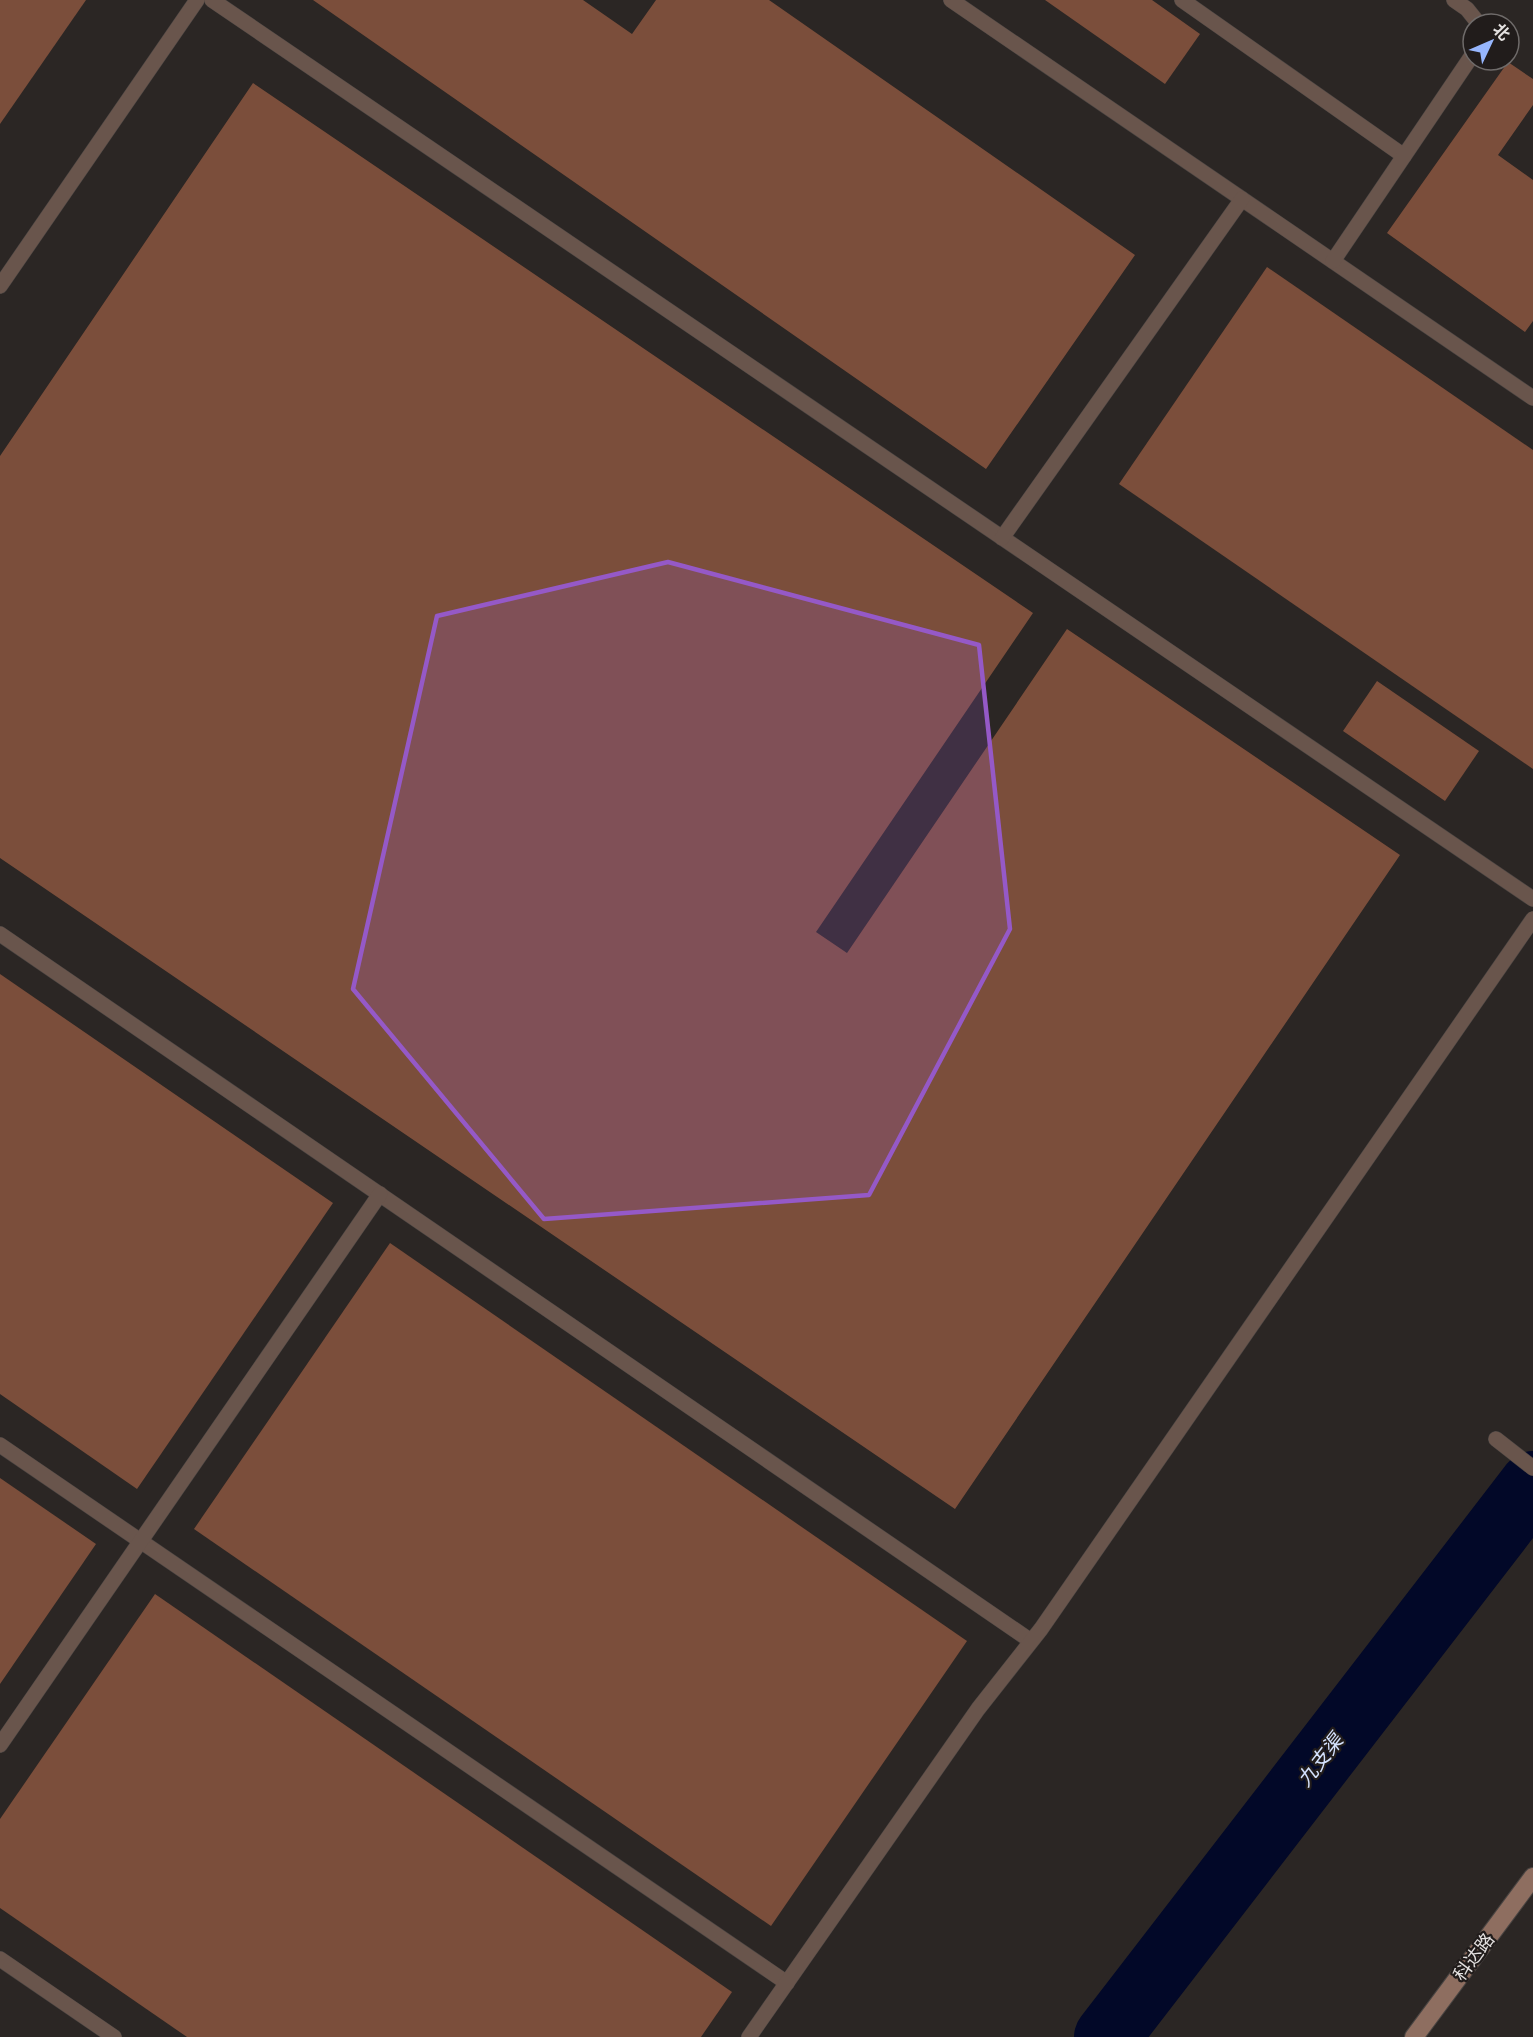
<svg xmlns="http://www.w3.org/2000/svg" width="1533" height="2037" font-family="Signika,'Noto Sans SC',sans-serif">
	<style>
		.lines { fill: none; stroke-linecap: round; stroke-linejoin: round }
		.river { stroke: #020828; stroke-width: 66 }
		.building { fill: #7b4e3b }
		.lane-casing { stroke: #494442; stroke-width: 16 }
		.secondary-casing { stroke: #494442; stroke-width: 20 }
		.lane { stroke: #69554c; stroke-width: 15 }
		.secondary { stroke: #8e6e60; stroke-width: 18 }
		.marked { fill: #9559c7; fill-opacity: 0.2; stroke: #9559c7; stroke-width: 4.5; stroke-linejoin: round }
		.labels { text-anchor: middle; stroke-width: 4.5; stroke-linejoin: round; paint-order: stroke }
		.street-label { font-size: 18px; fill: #e4e1e0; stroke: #211c1b }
		.water-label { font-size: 20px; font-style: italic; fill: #d4e1fc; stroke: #211c1b }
	</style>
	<rect width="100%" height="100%" fill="#2b2624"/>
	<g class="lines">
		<polyline class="river" points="1107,2037 1533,1484"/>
	</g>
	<g class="building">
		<polygon points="0,0 86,0 0,124"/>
		<polygon points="313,0 583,0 632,34 656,0 769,0 1135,255 986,469"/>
		<polygon points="1045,0 1152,0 1200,34 1165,84"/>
		<polygon points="1508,62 1533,79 1533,105 1498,155 1533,180 1533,321 1525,332 1387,233"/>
		<polygon points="253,83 1033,613 816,932 847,953 1067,629 1400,855 955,1509 0,858 0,456"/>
		<polygon points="1267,267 1533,450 1533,769 1119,484"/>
		<polygon points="1377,681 1479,751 1445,801 1343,731"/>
		<polygon points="0,974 333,1203 137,1489 0,1394"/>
		<polygon points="390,1243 967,1641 771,1926 194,1529"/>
		<polygon points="0,1478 96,1544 0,1684"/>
		<polygon points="155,1594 732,1992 701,2037 187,2037 0,1908 0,1819"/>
	</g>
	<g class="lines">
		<defs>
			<g id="lane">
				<polyline points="212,0 1533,899"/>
				<polyline points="951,0 1533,398"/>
				<polyline points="1182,0 1404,156"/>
				<polyline points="1454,0 1467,9 1479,24"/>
				<polyline points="1333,261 1473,54"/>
				<polyline points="0,286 197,0"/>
				<polyline points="1002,538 1242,199"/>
				<polyline points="0,934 1031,1641"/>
				<polyline points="1496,1439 1533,1468"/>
				<polyline points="0,1445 787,1983"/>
				<polyline points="0,1745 380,1194"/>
				<polyline points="0,1959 114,2037"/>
				<polyline points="749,2037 978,1709 1041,1629 1533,919"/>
			</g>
			<polyline id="secondary" points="1414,2037 1533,1877"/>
		</defs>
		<use href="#lane" class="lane-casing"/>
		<use href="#secondary" class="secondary-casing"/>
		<use href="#lane" class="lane"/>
		<use href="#secondary" class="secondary"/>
	</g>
	<path class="marked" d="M668 562 979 645 1010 929 869 1195 544 1219 353 989 437 616Z"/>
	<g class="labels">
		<g class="street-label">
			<text transform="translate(1474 1957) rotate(-53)" y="6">科达路</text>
		</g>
		<g class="water-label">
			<text transform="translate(1320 1760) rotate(-52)" y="7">九支渠</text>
		</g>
	</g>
	<g transform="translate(1491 42) rotate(46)"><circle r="28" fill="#211c1b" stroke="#6f6b6a" stroke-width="1.5"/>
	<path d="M0-4.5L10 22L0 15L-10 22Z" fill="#97b6fd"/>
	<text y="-9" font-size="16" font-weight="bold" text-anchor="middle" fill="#e4e1e0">北</text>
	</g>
</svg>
